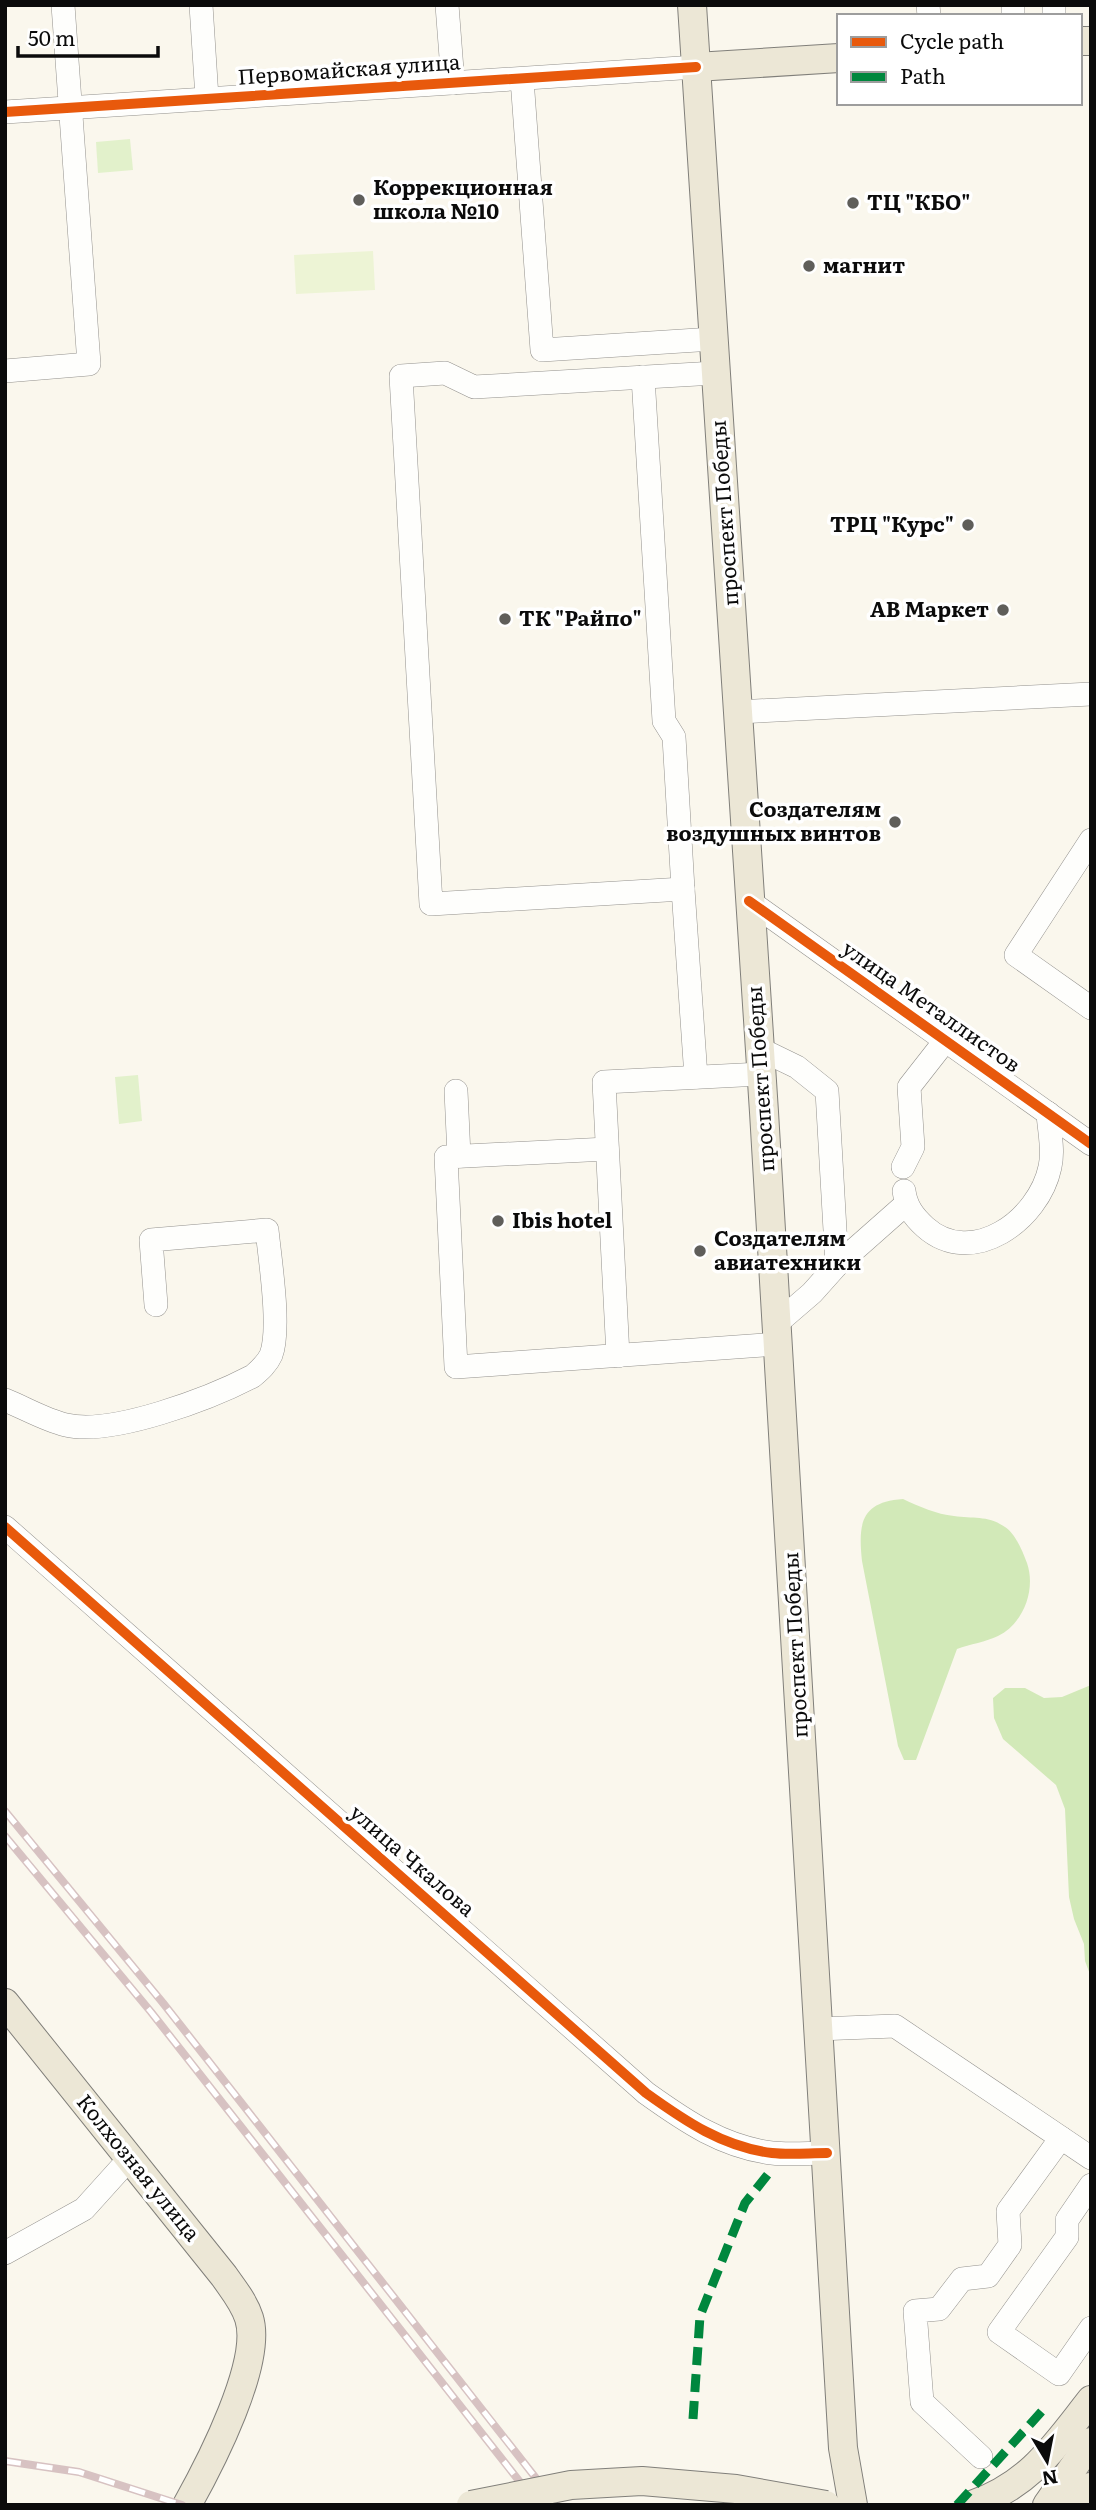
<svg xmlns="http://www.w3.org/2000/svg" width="1096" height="2510" font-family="Literata,serif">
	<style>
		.green { fill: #e2f1cb }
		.forest { fill: #d2e9b8 }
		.pitch { fill: #edf4d5 }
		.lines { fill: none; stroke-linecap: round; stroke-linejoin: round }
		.minor-casing { stroke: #93918d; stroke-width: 24 }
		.major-casing { stroke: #807f7a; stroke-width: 30 }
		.minor { stroke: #fefefc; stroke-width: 23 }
		.major { stroke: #ece7d6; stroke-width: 28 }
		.rail-casing { stroke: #d7c2c2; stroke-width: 8 }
		.rail { stroke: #fff; stroke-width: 5; stroke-dasharray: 16; stroke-linecap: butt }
		.major-bridge-casing { stroke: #807f7a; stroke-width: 30; stroke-linecap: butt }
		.major-bridge { stroke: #ece7d6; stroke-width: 28 }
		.quiet { stroke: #00873e; stroke-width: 9; stroke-dasharray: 18 9; stroke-linecap: butt }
		.cycleway-casing { stroke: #fff; stroke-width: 15 }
		.cycleway { stroke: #e8590c; stroke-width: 10 }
		.poi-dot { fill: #5f5e5a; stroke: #fff; stroke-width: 2.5 }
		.labels { text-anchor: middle; stroke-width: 7; stroke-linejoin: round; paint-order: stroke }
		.street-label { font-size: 21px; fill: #0b0b0b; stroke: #fff }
		.poi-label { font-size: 21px; font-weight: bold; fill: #0b0b0b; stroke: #fff; text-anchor: start }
	</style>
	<rect width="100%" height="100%" fill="#faf7ed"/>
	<g class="green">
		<polygon points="130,139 133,170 98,173 96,142"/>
		<polygon points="138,1075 142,1121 119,1124 115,1077"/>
	</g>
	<g class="forest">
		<path d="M903 1499C920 1507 936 1514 954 1516 973 1519 988 1515 1005 1527 1015 1533 1023 1552 1027 1563 1036 1589 1024 1623 998 1636 986 1642 970 1644 957 1649L916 1760H904L898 1746 862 1561C858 1523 861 1502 903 1499Z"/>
		<polygon points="1091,1685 1091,1977 1085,1961 1084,1944 1074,1919 1069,1897 1065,1809 1056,1785 1003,1739 994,1718 993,1698 1005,1688 1025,1688 1044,1698 1062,1697"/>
	</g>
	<polygon class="pitch" points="373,251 375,290 296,294 294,255"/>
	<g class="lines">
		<defs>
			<g id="minor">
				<polyline points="201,5 207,98"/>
				<polyline points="447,5 453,83"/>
				<polyline points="928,5 929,16"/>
				<polyline points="1013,5 1013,16"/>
				<polyline points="1054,5 1054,16"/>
				<polyline points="522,79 542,350 713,339"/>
				<polyline points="5,112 696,67"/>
				<polyline points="5,371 89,364 63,5"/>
				<polyline points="643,377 664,721 674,737 683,889"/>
				<polyline points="737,712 1091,694"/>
				<polyline points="1091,840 1016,955 1091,1008"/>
				<polyline points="749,901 1091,1144"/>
				<polyline points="760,1049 797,1067 827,1091 837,1265 812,1293 776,1324"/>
				<polyline points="696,1077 683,889 431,904 401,376 445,373 474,387 715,373"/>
				<polyline points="456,1091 459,1156"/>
				<polyline points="607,1149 446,1157 456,1367 777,1344"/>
				<polyline points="903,1167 913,1147 909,1087 945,1041"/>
				<path d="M904 1191C906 1206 913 1216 925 1227 972 1269 1039 1220 1050 1167 1054 1150 1049 1130 1048 1113"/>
				<polyline points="837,1265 906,1204"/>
				<polyline points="618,1356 604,1082 761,1074"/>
				<path d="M5 1400C25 1408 45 1420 66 1425 112 1436 211 1398 253 1376 260 1370 267 1364 271 1355 281 1329 270 1260 267 1230L151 1240 156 1305"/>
				<path d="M5 1527 646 2093C685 2121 723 2147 772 2153 790 2155 809 2153 827 2153"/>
				<polyline points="818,2029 895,2026 1091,2158"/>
				<polyline points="1091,2185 1067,2220 1067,2237 999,2332 1059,2374 1091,2328"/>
				<polyline points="5,2253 84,2209 130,2158"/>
				<polyline points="981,2457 922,2402 915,2311 939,2309 962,2279 988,2276 1010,2245 1008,2211 1061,2138"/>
			</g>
			<g id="major">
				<polyline points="692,5 764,1112 843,2448 853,2505"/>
				<polyline points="1080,41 1091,41"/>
				<polyline points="696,67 839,58"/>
				<path d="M5 2003 224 2276C233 2289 244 2302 249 2318 263 2362 210 2464 187 2505"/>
				<path d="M972 2505C1031 2484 1054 2447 1091 2400"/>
				<polyline points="1047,2505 1091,2442"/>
				<polyline points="1077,2505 1091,2487"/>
			</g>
		</defs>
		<use href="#minor" class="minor-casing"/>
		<use href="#major" class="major-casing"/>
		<use href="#minor" class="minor"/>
		<use href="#major" class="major"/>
		<defs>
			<g id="rail">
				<polyline points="5,1811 163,2003 557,2505"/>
				<polyline points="5,1836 151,2012 538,2505"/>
				<polyline points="5,2461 79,2472 182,2505"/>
			</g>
		</defs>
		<use href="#rail" class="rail-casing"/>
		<use href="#rail" class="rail"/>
		<defs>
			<polyline id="major-bridge" points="471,2505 571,2485 642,2481 736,2489 826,2505"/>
		</defs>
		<use href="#major-bridge" class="major-bridge-casing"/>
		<use href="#major-bridge" class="major-bridge"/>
		<g class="quiet">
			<polyline points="693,2419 700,2316 745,2203 773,2168"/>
			<polyline points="957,2505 1043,2410"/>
		</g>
		<defs>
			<g id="cycleway">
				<polyline points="5,112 696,67"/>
				<polyline points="749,901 1091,1144"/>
				<path d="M5 1527 646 2093C685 2121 723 2147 772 2153 790 2155 809 2153 827 2153"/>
			</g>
		</defs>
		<use href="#cycleway" class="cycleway-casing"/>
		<use href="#cycleway" class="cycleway"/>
	</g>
	<g class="poi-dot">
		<circle cx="359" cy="200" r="7"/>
		<circle cx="853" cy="203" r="7"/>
		<circle cx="809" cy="266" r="7"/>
		<circle cx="968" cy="525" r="7"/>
		<circle cx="1003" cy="610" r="7"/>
		<circle cx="505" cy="619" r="7"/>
		<circle cx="895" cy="822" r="7"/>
		<circle cx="498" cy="1221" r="7"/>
		<circle cx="700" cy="1251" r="7"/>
	</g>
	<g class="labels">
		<g class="street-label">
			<text transform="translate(349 70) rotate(-4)" y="7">Первомайская улица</text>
			<text transform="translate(725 513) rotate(-94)" y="7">проспект Победы</text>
			<text transform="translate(931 1007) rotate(35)" y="7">улица Металлистов</text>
			<text transform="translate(761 1079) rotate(-94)" y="7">проспект Победы</text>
			<text transform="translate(796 1645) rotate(-93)" y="7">проспект Победы</text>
			<text transform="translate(412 1861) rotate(41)" y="7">улица Чкалова</text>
			<text transform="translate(138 2168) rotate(51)" y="7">Колхозная улица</text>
		</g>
		<g class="poi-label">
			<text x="373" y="195">Коррекционная<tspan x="373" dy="24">школа №10</tspan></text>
			<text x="867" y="210">ТЦ "КБО"</text>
			<text x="823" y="273">магнит</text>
			<text x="954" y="532" text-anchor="end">ТРЦ "Курс"</text>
			<text x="989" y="617" text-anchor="end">АВ Маркет</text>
			<text x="519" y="626">ТК "Райпо"</text>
			<text x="881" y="817" text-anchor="end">Создателям<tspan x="881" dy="24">воздушных винтов</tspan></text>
			<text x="512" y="1228">Ibis hotel</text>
			<text x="714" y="1246">Создателям<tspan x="714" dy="24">авиатехники</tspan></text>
		</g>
	</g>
	<rect width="1096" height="2510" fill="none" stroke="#0b0b0b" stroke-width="14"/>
	<rect x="837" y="14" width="245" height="91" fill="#ffffff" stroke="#9d9d9d" stroke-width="2"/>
	<rect x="851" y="37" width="35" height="10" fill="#e8590c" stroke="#9d9d9d" stroke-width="2"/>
	<text x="900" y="49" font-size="21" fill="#0b0b0b">Cycle path</text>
	<rect x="851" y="72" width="35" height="10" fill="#00873e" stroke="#9d9d9d" stroke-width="2"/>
	<text x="900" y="84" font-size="21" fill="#0b0b0b">Path</text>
	<g transform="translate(1047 2461) rotate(170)" stroke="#ffffff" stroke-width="5" paint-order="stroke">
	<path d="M0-5L12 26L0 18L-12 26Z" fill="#0b0b0b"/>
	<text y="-10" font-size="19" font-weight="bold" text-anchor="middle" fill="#0b0b0b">N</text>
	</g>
	<path d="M18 46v10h140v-10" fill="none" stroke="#0b0b0b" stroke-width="3.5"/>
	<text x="28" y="46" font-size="21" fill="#0b0b0b" stroke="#ffffff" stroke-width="5" paint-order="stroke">50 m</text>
</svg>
